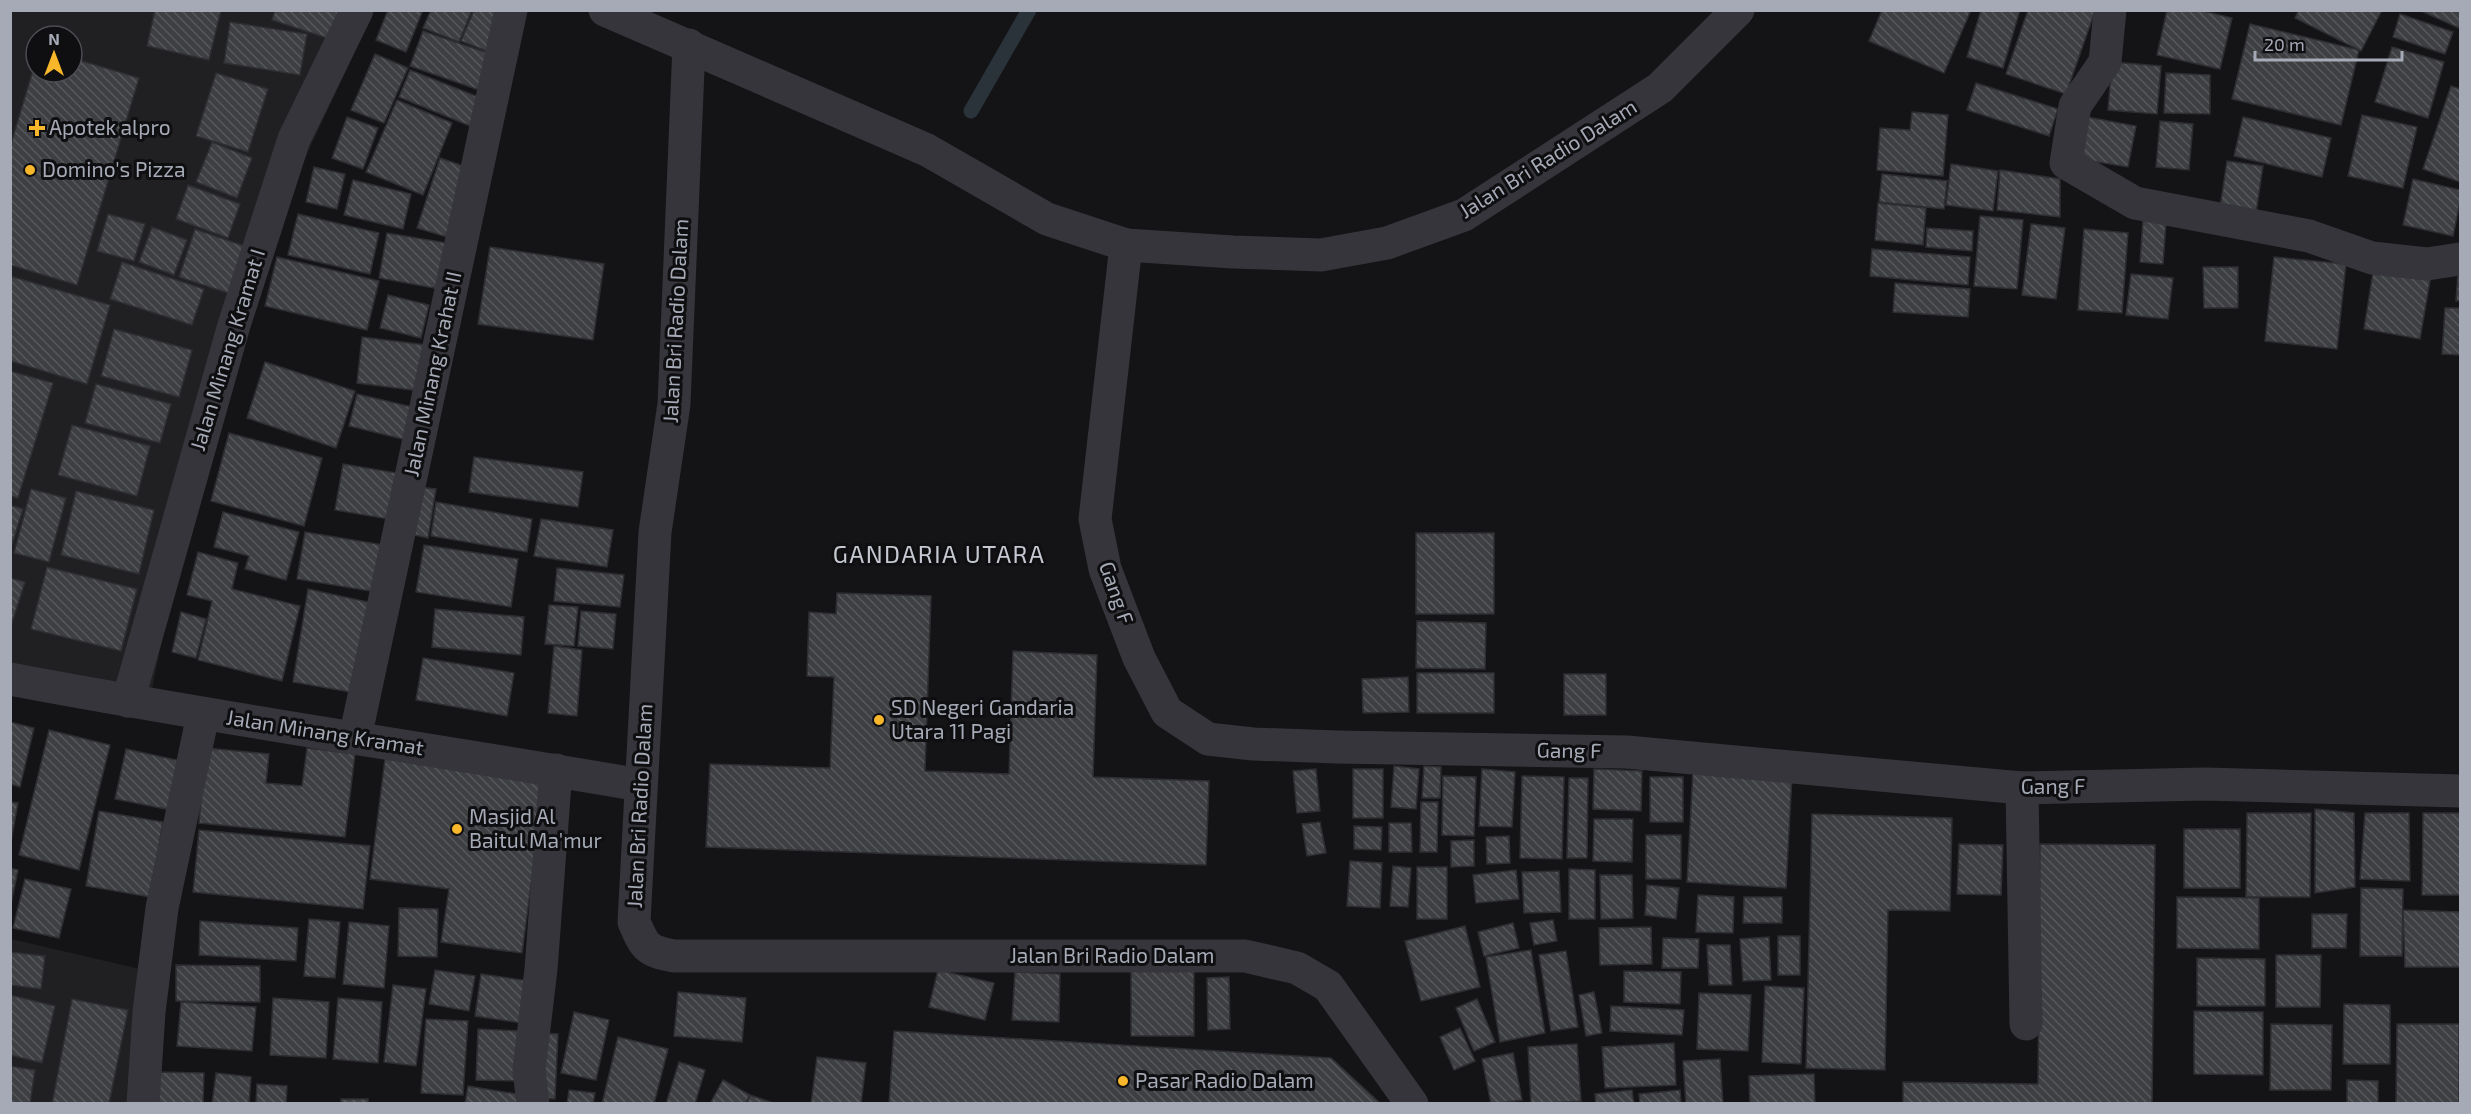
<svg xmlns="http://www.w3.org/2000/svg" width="2471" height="1114" font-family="'Exo 2',sans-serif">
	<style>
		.built { fill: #202023; fill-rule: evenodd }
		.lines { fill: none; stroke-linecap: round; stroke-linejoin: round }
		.stream { stroke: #2a323a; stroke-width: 15 }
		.building { fill: url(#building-back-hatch); stroke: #2e2e32; stroke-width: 1.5 }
		.minor { stroke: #35353b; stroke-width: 33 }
		.poi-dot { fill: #f8b72a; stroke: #0f0f11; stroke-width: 2 }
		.labels { text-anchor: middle; stroke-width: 6; stroke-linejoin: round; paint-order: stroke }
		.poi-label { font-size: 21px; fill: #a5aab6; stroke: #0f0f11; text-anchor: start }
		.street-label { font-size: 21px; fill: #a5aab6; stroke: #0f0f11 }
		.quarter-label { font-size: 24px; letter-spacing: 1.5px; fill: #c6c9d2; stroke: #0f0f11 }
	</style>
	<defs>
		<pattern id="building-back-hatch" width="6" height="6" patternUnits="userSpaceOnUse" patternTransform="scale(1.5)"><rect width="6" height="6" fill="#3e3f43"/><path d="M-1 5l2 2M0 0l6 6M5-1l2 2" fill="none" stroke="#57585c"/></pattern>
	</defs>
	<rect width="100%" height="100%" fill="#141416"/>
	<g class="built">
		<path d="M11 11H374L292 186 184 530 150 699 11 667ZM36 36H72V72H36Z"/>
		<polygon points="11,939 170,976 151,1103 11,1104"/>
	</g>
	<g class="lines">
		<polyline class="stream" points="971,111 1029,10"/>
	</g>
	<g class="building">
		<polygon points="155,10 221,10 209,60 147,46"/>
		<polygon points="275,10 339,10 330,39 272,20"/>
		<polygon points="388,10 423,10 406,52 376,40"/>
		<polygon points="431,10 472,10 459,42 423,28"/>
		<polygon points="474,10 509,10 499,56 461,41"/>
		<polygon points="1882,10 1971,10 1944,73 1869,41"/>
		<polygon points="1981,10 2020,10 2003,68 1967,57"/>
		<polygon points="2028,10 2095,11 2066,94 2006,74"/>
		<polygon points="2167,10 2199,10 2232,18 2220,69 2157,55"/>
		<polygon points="2299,10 2382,10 2361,51 2295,18"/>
		<polygon points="2419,10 2460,10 2460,25 2459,28"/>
		<polygon points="2400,14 2453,32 2445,54 2393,37"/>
		<polygon points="230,22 307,34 300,75 224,63"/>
		<polygon points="2250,24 2359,50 2341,125 2232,99"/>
		<polygon points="423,31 491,54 479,90 410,66"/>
		<polygon points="2392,47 2444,62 2428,118 2375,102"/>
		<polygon points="375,54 408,68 384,123 351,110"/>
		<polygon points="72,58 139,78 77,285 10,265 10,147 36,60 36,72 72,72"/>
		<polygon points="2112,62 2161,66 2157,114 2108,110"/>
		<polygon points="410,70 486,100 475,128 399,97"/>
		<polygon points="216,73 268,89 248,152 196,136"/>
		<polygon points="2166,73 2210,75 2210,114 2164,113"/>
		<polygon points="1976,83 2058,109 2049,136 1967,110"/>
		<polygon points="2451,86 2460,89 2460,182 2423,169"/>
		<polygon points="397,100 452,123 423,195 366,172"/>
		<polygon points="1912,112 1948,115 1943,176 1877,170 1880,128 1910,130"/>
		<polygon points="2362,115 2417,127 2403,188 2348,176"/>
		<polygon points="347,117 378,128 363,169 332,158"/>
		<polygon points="2087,117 2136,126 2128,167 2079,159"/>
		<polygon points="2243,117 2331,138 2322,177 2234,156"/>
		<polygon points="2160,121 2193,124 2189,170 2156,167"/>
		<polygon points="212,142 252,158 237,198 196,182"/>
		<polygon points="440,158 472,169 457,240 417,228"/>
		<polygon points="2227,161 2263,166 2256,213 2220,208"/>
		<polygon points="1951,164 1998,171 1993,211 1946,205"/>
		<polygon points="314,167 345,174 337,209 306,202"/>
		<polygon points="2000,170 2060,179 2060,217 1997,210"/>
		<polygon points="1882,174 1947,181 1944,209 1879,202"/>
		<polygon points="2413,179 2460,190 2460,202 2453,236 2403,225"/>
		<polygon points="353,180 411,194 403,229 344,215"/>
		<polygon points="188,185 240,204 228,238 176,219"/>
		<polygon points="1878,203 1926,208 1923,245 1875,240"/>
		<polygon points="108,214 145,224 134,261 97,251"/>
		<polygon points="298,214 379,233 370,274 288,255"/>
		<polygon points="1980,216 2023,220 2017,289 1974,286"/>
		<polygon points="2143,220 2166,222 2163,264 2140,262"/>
		<polygon points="2031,224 2065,228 2056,299 2022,295"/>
		<polygon points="152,227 187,240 174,275 139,262"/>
		<polygon points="1927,228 1973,231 1972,251 1926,247"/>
		<polygon points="195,229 250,248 234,295 179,277"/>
		<polygon points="2084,229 2128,233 2122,313 2078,310"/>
		<polygon points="387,233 453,244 445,290 379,278"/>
		<polygon points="490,247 604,264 593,340 478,324"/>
		<polygon points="1872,249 1970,257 1968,285 1870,276"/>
		<polygon points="277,257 379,281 367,330 265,306"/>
		<polygon points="2274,257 2346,264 2337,349 2265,341"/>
		<polygon points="2459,259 2460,260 2460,301 2456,301"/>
		<polygon points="122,262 204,289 192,325 110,299"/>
		<polygon points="2374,266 2431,275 2420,339 2364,329"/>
		<polygon points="2203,267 2238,267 2238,308 2204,308"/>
		<polygon points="2131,274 2173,278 2168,319 2126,315"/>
		<polygon points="10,276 110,305 87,384 10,361"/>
		<polygon points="1895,283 1970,289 1968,317 1893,312"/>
		<polygon points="388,295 429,305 421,338 380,328"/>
		<polygon points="2445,308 2460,308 2460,355 2442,354"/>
		<polygon points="114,329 192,350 179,397 101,376"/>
		<polygon points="362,337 434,346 428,392 357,383"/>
		<polygon points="265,362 355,391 336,448 247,418"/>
		<polygon points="10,371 53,383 18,498 10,496"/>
		<polygon points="96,384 171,404 160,443 85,423"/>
		<polygon points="357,394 421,409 415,442 349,426"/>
		<polygon points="72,425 150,446 137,496 58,475"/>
		<polygon points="229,433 322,458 304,526 211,501"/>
		<polygon points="474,457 583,472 578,507 469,492"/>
		<polygon points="343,464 397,473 388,519 335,510"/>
		<polygon points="410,486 436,489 428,538 401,532"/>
		<polygon points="31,489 66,498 49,562 14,553"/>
		<polygon points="76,491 154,510 139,574 61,555"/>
		<polygon points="436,502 532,519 527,552 431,536"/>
		<polygon points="10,505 23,509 10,551"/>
		<polygon points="223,512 299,532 286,580 245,569 249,556 214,547"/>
		<polygon points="541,519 613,530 607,567 534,556"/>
		<polygon points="305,532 384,545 376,592 297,579"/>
		<rect x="1416" y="533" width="78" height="81"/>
		<polygon points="424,545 518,559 511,607 416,592"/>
		<polygon points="198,552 238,563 232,589 300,606 282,681 198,660 212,601 187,595"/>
		<polygon points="47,567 137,589 121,651 31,629"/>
		<polygon points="557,568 624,575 620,607 554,601"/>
		<polygon points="10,578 25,582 10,629"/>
		<polygon points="308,589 377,604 361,694 293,682"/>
		<polygon points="837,593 931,596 925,771 1009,774 1013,651 1097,655 1093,777 1209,781 1206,865 706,847 710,764 830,768 834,677 807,676 809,612 836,614"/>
		<polygon points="549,605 578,607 574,646 545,644"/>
		<polygon points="435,609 524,617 521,655 432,647"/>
		<polygon points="581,611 616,614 613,649 578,646"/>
		<polygon points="181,612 206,619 196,658 172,652"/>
		<polygon points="1417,621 1486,623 1485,669 1416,668"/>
		<polygon points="554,646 582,650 577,716 548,713"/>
		<polygon points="423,658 514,673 507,716 416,700"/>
		<rect x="1417" y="673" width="77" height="40"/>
		<rect x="1564" y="674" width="42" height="41"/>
		<polygon points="1408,677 1409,712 1363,713 1362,679"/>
		<polygon points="10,722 34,728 20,787 10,784"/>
		<polygon points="49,730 110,745 79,870 19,855"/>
		<polygon points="206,748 269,754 266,783 302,786 307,748 355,754 345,837 199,823"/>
		<polygon points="126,749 181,761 171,810 115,799"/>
		<polygon points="385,759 545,779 522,953 441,942 449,889 370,879"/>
		<polygon points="1394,766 1419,769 1416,809 1391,807"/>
		<polygon points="1424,766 1441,767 1440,798 1422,798"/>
		<polygon points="1316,769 1320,811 1297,813 1293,771"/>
		<rect x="1353" y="769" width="30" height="49"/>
		<polygon points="1482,769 1515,772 1512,827 1479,826"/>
		<polygon points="1594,769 1642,771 1641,811 1593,809"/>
		<polygon points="1693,770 1792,775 1786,888 1687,882"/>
		<polygon points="1443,776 1476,777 1474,836 1442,835"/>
		<polygon points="1522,776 1564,777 1562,859 1520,858"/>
		<rect x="1650" y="777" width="33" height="45"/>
		<polygon points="1569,778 1588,778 1587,858 1567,858"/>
		<polygon points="10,802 18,803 11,842 10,842"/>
		<polygon points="1421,802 1438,802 1437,852 1420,852"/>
		<polygon points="2315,809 2354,813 2355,887 2315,893"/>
		<polygon points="99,811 163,822 150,897 86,886"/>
		<polygon points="2247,813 2311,813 2310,897 2246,897"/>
		<polygon points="2365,813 2409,813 2410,881 2360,879"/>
		<polygon points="2423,813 2460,813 2460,895 2422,895"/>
		<polygon points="1812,814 1952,818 1950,911 1888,910 1885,1070 1806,1068"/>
		<polygon points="1594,819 1633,819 1632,862 1593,861"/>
		<polygon points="1320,822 1326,853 1307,856 1302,824"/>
		<polygon points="1389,823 1411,823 1412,852 1389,852"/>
		<polygon points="1354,826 1382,827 1381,850 1354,849"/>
		<rect x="2184" y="829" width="56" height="59"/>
		<polygon points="199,830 370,846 363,909 193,892"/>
		<rect x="1646" y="835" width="35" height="44"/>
		<polygon points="1509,836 1510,863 1487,864 1486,837"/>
		<polygon points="1474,840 1474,866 1451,867 1451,841"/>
		<polygon points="1959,844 2003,845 2001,895 1957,894"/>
		<polygon points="2040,844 2155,845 2152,1104 1903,1104 1903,1082 2038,1084"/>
		<polygon points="1350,861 1382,863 1380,908 1347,906"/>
		<polygon points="1393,866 1411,868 1408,907 1390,906"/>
		<rect x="1417" y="867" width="30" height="52"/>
		<polygon points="10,868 18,870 10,909"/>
		<polygon points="1569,869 1595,870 1595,919 1569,919"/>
		<polygon points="1516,870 1519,899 1476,903 1473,875"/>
		<polygon points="1559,871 1561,912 1524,913 1522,872"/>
		<polygon points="1600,875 1632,875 1633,918 1601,919"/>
		<polygon points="25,879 71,889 59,938 13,928"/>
		<polygon points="1647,885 1679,888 1676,919 1645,915"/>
		<polygon points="2361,888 2403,889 2402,956 2360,956"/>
		<polygon points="1698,895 1734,897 1733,933 1696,932"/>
		<polygon points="1744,897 1782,897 1782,923 1743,923"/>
		<polygon points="2177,897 2259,898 2259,949 2177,948"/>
		<polygon points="399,908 438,909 437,957 398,956"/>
		<polygon points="2403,910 2460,912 2460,967 2405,967"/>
		<polygon points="2312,914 2347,914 2346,948 2312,948"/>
		<polygon points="309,919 340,922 335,978 304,976"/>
		<polygon points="1553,920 1557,941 1534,945 1530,923"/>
		<polygon points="200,921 298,928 296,961 199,955"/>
		<polygon points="349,922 389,926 384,988 343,984"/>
		<polygon points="1513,923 1519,948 1484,956 1478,932"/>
		<polygon points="1465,926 1480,987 1421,1001 1405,941"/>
		<polygon points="1651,927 1652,964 1600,965 1599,928"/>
		<rect x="1778" y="936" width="22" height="39"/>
		<polygon points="1769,937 1771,980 1743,981 1740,939"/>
		<polygon points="1663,938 1699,939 1698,968 1662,968"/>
		<polygon points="1707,945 1730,945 1732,985 1709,985"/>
		<polygon points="1531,950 1545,1033 1500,1042 1486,957"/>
		<polygon points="1566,951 1578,1027 1551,1031 1539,955"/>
		<polygon points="10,952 45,956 41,989 10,985"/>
		<polygon points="2276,955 2321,955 2320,1007 2276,1007"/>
		<polygon points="2197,958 2265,959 2265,1006 2197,1006"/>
		<polygon points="176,965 260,966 260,1002 176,1001"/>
		<polygon points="435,970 475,976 469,1011 429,1004"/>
		<polygon points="938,970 994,983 985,1020 929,1007"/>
		<rect x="1131" y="971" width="63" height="65"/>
		<polygon points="1624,971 1681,972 1680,1004 1624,1002"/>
		<polygon points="1015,972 1060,974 1059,1022 1012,1020"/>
		<polygon points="481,974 535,982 529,1024 475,1016"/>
		<polygon points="1229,977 1230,1029 1208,1030 1207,978"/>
		<polygon points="393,985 426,989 416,1066 384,1062"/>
		<polygon points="1765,986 1804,988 1801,1064 1762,1062"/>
		<polygon points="678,992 746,998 742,1042 674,1036"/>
		<polygon points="1594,992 1602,1033 1586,1036 1579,995"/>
		<polygon points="1699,993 1751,995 1748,1051 1697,1049"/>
		<polygon points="10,995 55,1006 42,1063 10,1055"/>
		<polygon points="273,998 329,1002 326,1058 270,1055"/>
		<polygon points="338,998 382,1002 378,1063 333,1059"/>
		<polygon points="72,999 128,1010 109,1104 52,1104"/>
		<polygon points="1477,999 1495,1042 1474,1051 1456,1008"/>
		<polygon points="181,1002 256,1007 252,1051 177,1046"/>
		<polygon points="2344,1004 2390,1005 2390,1064 2343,1064"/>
		<polygon points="1611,1006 1684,1010 1682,1035 1610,1031"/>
		<polygon points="2194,1011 2263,1012 2263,1075 2194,1074"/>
		<polygon points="574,1012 609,1020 596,1080 561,1073"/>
		<polygon points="426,1019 468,1021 463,1095 421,1093"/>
		<polygon points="2271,1024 2332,1025 2331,1090 2270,1090"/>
		<polygon points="2397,1024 2459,1024 2459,1104 2396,1104"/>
		<polygon points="1460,1028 1475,1061 1454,1070 1440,1037"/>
		<polygon points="478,1029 521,1031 519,1081 476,1080"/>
		<polygon points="894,1031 1331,1058 1381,1104 889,1104"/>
		<polygon points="537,1033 558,1034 555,1099 534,1098"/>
		<polygon points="618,1037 668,1049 654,1104 602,1104"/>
		<polygon points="1674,1043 1676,1085 1605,1088 1602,1047"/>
		<polygon points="1577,1044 1581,1101 1531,1104 1528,1047"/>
		<polygon points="1513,1053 1522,1100 1491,1104 1482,1059"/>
		<polygon points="817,1057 866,1063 861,1104 811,1104"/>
		<polygon points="1720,1059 1723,1104 1686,1104 1683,1061"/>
		<polygon points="679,1062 705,1070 695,1104 666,1104"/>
		<polygon points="10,1066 35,1070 30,1104 10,1104"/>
		<polygon points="158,1072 204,1073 203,1104 157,1104"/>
		<polygon points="216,1073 251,1077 249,1104 212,1104"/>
		<polygon points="1814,1074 1815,1104 1750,1104 1749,1076"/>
		<polygon points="723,1080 750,1095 745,1104 710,1104"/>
		<polygon points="2347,1080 2378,1081 2378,1104 2347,1104"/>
		<polygon points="257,1084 287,1086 286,1104 256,1104"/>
		<polygon points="468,1086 529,1096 527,1104 465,1104"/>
		<polygon points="569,1090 595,1093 593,1104 567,1104"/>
		<polygon points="1632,1090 1634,1104 1596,1104 1595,1094"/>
		<polygon points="1680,1090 1681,1104 1640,1104 1639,1094"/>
		<polygon points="750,1095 776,1104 747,1104"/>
		<rect x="341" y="1099" width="27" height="5"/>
	</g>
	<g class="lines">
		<g class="minor">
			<polyline points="605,10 927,150 1047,219 1126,245 1233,252 1321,255 1387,243 1464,215 1660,88 1738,10"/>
			<polyline points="2110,10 2105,62 2075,106 2066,163 2135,203 2309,236 2372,258 2427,264 2460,259"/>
			<path d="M689 45 674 404 655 532 634 922C645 947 646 951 674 956H1245L1297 968 1328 986 1412 1104"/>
			<polyline points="1126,245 1095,519 1105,569 1139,658 1167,712 1208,739 1253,744 1337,747 1627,752 2022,788 2205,784 2460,791"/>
			<path d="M10 679C220 719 431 749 640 785"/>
			<polyline points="128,701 234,325 294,139 357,10"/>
			<polyline points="355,738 511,10"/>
			<polyline points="2022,788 2026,1024"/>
			<polyline points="143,1104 149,1012 162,908 203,715"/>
			<polyline points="533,1104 529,1070 541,969 556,770"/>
		</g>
	</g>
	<g class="poi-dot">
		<path d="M34 119h6v6h6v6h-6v6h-6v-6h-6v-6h6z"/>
		<circle cx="30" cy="170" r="6"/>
		<circle cx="879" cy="720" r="6"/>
		<circle cx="457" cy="829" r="6"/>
		<circle cx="1123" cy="1081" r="6"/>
	</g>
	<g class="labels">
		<g class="poi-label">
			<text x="49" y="135">Apotek alpro</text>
			<text x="42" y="177">Domino's Pizza</text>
			<text x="891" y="715">SD Negeri Gandaria<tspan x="891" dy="24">Utara 11 Pagi</tspan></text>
			<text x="469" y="824">Masjid Al<tspan x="469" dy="24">Baitul Ma'mur</tspan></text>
			<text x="1135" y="1088">Pasar Radio Dalam</text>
		</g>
		<g class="street-label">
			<text transform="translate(1548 159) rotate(-32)" y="7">Jalan Bri Radio Dalam</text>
			<text transform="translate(676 321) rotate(-87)" y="7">Jalan Bri Radio Dalam</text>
			<text transform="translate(228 350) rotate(-73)" y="7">Jalan Minang Kramat I</text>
			<text transform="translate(433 374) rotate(-78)" y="7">Jalan Minang Krahat II</text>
			<text transform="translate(1116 593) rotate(71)" y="7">Gang F</text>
			<text transform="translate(325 733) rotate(9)" y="7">Jalan Minang Kramat</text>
			<text transform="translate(1569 751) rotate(1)" y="7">Gang F</text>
			<text x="2053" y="794">Gang F</text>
			<text transform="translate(640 806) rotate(-87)" y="7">Jalan Bri Radio Dalam</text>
			<text x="1112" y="963">Jalan Bri Radio Dalam</text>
		</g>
		<g class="quarter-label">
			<text x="939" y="563">GANDARIA UTARA</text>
		</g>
	</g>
	<rect width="2471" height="1114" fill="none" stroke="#a5aab6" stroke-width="24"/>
	<g transform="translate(54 54)"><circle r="28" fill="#0f0f11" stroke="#4b4d53" stroke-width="1.5"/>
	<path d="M0-4.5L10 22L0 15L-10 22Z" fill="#f8b72a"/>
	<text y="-9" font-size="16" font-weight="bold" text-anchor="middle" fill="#a5aab6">N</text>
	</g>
	<path d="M2255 51v9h147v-9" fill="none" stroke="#a5aab6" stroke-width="3"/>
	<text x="2264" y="51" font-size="18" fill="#a5aab6" stroke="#0f0f11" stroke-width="4.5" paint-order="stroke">20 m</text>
</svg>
